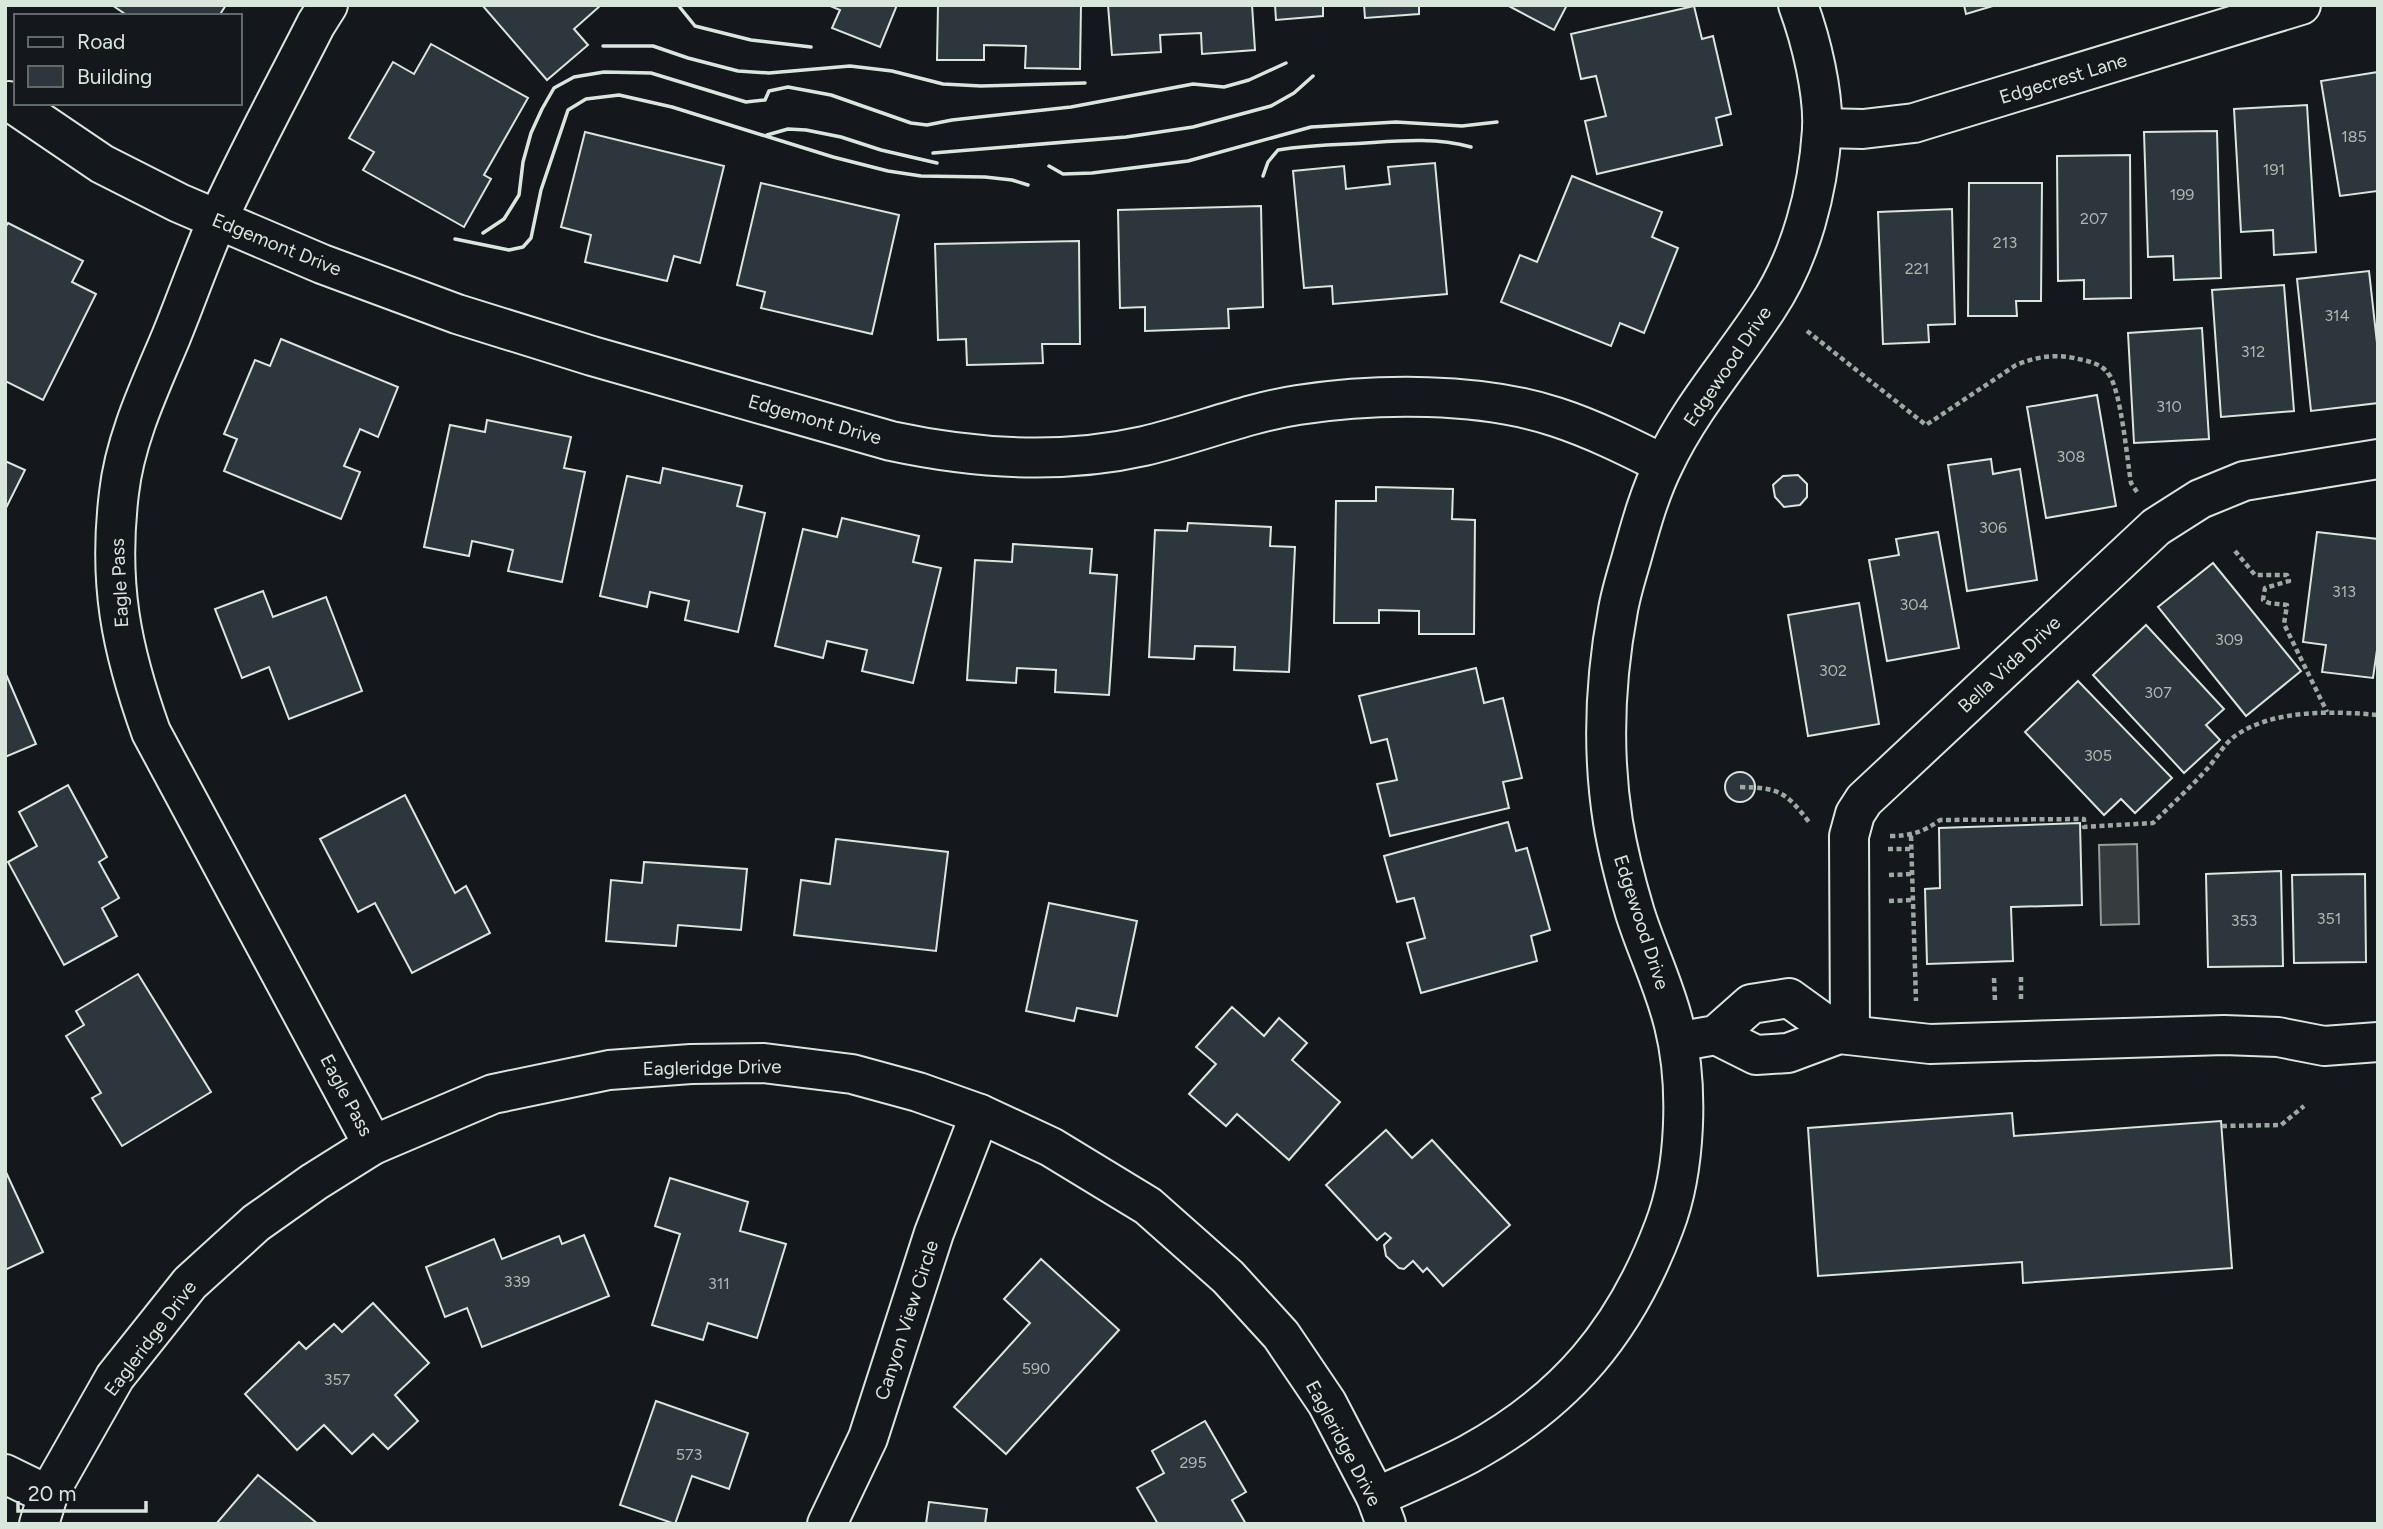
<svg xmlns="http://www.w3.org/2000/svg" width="2383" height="1529" font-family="Figtree,sans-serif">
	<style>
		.water { fill: #363b3e; stroke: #939e99; stroke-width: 2 }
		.building { fill: #2c363c; stroke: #d8e6dc; stroke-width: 2 }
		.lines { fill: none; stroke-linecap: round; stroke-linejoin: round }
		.minor-casing { stroke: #d8e6dc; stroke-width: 42 }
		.secondary-casing { stroke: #d8e6dc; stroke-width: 42 }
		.path { stroke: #9da8a2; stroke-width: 4.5; stroke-dasharray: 5 3.5; stroke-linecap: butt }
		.minor { stroke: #14181c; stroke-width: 38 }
		.secondary { stroke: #14181c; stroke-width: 38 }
		.wall { stroke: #d8e6dc; stroke-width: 3.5 }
		.labels { text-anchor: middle; stroke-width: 5; stroke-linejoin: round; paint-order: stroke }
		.number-label { font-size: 16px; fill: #adbab4 }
		.street-label { font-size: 19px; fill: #d8e6dc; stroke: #14181c }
	</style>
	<rect width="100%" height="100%" fill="#14181c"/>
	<polygon class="water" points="2137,844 2139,924 2101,925 2099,845"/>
	<g class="building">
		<polygon points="112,5 226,5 219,16 128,16"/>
		<polygon points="482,5 601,5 574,29 588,45 547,80"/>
		<polygon points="828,5 897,5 880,47 832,28 840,10"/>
		<polygon points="938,5 1081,5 1080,69 1025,68 1026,46 984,45 984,60 937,60"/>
		<polygon points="1108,5 1252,5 1255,50 1202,54 1201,33 1160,35 1161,52 1112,55"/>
		<polygon points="1275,5 1323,5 1323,16 1276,20"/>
		<polygon points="1364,5 1419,5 1419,14 1365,18"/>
		<polygon points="1507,5 1567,5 1554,30"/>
		<polygon points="1964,5 1996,5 1966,14"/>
		<polygon points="1694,6 1702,39 1713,36 1731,114 1716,118 1722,145 1597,174 1585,121 1606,116 1596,76 1581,79 1571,34"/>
		<polygon points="431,44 528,98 484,175 491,179 464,227 363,170 374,152 349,138 393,62 414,74"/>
		<polygon points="2378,72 2378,197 2377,191 2340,196 2321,81"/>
		<polygon points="2307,105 2316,252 2274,255 2273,230 2241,232 2234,109"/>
		<polygon points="2217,131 2221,278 2174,280 2173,256 2148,257 2144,132"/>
		<polygon points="585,132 724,166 700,263 674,256 667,281 585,262 591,235 561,227"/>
		<polygon points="2130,155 2131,298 2084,299 2084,280 2058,281 2057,156"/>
		<polygon points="1435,163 1447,294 1333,304 1332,286 1304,288 1293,171 1344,166 1346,189 1390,184 1388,167"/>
		<polygon points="1572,176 1662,212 1652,237 1678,248 1644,333 1620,323 1611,346 1501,302 1520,255 1537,262"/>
		<polygon points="761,183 899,215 872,334 761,308 765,292 737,285"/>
		<polygon points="1969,183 2042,183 2041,301 2016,301 2017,316 1968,316"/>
		<polygon points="1261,206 1263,307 1228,309 1229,328 1145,331 1145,307 1120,308 1118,210"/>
		<polygon points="1952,209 1955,324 1928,325 1929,342 1883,344 1878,212"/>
		<polygon points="8,223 83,261 72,282 96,294 43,400 5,381 5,228"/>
		<polygon points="1079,241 1080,344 1042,344 1043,363 967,365 966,339 938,340 935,244"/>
		<polygon points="2369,271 2378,352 2378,403 2311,411 2297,279"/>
		<polygon points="2284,285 2294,411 2221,417 2212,290"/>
		<polygon points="2202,328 2209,439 2134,443 2128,333"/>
		<polygon points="281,339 398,387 378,437 360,429 344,466 360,472 341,519 224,471 237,439 224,434 255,360 270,366"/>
		<polygon points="2097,395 2116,506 2046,518 2027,407"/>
		<polygon points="487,420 571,437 564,468 585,472 562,582 508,571 513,550 472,541 469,556 424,547 450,425 485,432"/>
		<polygon points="1991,459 1993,474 2020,469 2037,580 1967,591 1948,465"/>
		<polygon points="5,461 25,470 5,510"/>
		<polygon points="663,468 742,486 737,506 765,513 738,632 685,620 689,601 650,592 647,607 600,596 627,476 660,483"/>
		<polygon points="1798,475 1807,484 1807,497 1800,505 1784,507 1775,497 1773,485 1783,476"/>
		<polygon points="1376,487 1453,489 1452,519 1475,520 1474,634 1419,634 1419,611 1379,610 1379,623 1334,623 1336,501 1376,501"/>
		<polygon points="842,518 919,536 913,562 941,568 913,683 862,671 867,650 827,641 823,658 775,646 803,529 837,537"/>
		<polygon points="1188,523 1271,527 1270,546 1295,547 1289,672 1234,670 1235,647 1195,646 1194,659 1149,657 1155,530 1187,531"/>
		<polygon points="1938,532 1959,648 1887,661 1869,560 1899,555 1896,539"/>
		<polygon points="2317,532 2378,539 2378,643 2373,678 2322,672 2326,645 2303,642"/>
		<polygon points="1013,544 1092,549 1090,573 1117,575 1109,695 1055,692 1056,670 1017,668 1016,683 967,680 975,560 1012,562"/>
		<polygon points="2213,563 2301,671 2246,716 2158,607"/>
		<polygon points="263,591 273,617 326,597 362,691 289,719 269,667 242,678 215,609"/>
		<polygon points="1859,603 1879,724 1808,736 1788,615"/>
		<polygon points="2146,625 2224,709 2206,725 2220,740 2184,773 2093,675"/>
		<polygon points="1476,668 1484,703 1503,698 1522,778 1503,782 1509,808 1390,836 1377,784 1397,780 1387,739 1371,743 1359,696"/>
		<polygon points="5,672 36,744 5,757"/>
		<polygon points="2078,681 2172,778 2135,813 2121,799 2104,815 2025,732"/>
		<circle cx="1740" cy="787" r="15"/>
		<polygon points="68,785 107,857 99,862 119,898 102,908 117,936 64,965 8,862 37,846 19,812"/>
		<polygon points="405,795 455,893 466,886 490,933 412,973 375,903 358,912 320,839"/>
		<polygon points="1508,822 1516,851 1527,848 1550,930 1531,936 1537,961 1421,993 1407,943 1425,938 1414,898 1397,902 1384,856"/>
		<polygon points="2080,823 2082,905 2011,907 2013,961 1927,964 1925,889 1940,888 1939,828"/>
		<polygon points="836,839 948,852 936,951 794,935 801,880 830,884"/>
		<polygon points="644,862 747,869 741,930 678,925 676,946 606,941 611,880 642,883"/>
		<polygon points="2281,871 2283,966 2208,967 2206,874"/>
		<polygon points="2365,874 2366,962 2294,963 2292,875"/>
		<polygon points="1049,903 1137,921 1117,1016 1077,1008 1074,1021 1026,1011"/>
		<polygon points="138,974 211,1092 122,1146 92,1098 101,1093 66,1036 84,1025 76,1011"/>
		<polygon points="1232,1007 1264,1036 1279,1018 1307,1043 1292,1060 1340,1102 1289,1160 1237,1114 1226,1126 1189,1094 1216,1064 1196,1047"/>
		<polygon points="2012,1113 2014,1136 2221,1121 2232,1268 2023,1283 2022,1262 1818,1276 1808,1128"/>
		<polygon points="1386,1130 1412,1158 1432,1140 1510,1225 1443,1286 1427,1268 1423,1272 1413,1261 1404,1269 1399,1268 1386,1256 1384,1245 1391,1238 1385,1233 1377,1240 1326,1185"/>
		<polygon points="5,1170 43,1252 5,1270"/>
		<polygon points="670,1178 748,1202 740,1231 786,1244 757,1338 708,1323 703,1340 652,1325 680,1234 655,1226"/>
		<polygon points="584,1235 609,1296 482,1347 467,1308 445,1317 426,1267 494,1239 502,1259 559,1236 562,1244"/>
		<polygon points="1041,1259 1119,1330 1006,1454 954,1407 1030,1323 1004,1299"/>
		<polygon points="373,1303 429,1363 395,1395 418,1421 388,1449 373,1434 352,1454 324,1425 297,1450 245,1394 299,1342 306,1349 334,1324 342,1332"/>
		<polygon points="656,1401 748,1433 729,1489 692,1476 675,1524 620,1505"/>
		<polygon points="1205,1421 1246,1492 1232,1500 1246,1524 1158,1524 1137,1488 1164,1473 1152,1451"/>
		<polygon points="258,1475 318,1524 216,1524"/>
		<polygon points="929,1502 987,1509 985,1524 926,1524"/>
	</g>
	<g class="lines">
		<defs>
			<g id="minor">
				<path d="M328 5 316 24C283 89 248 153 218 219 201 257 187 298 171 337 150 387 125 439 119 493 108 583 121 648 151 732L373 1145"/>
				<path d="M9 101 102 164 179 203 322 264 457 314 592 356 891 441C975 459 1060 465 1144 446 1196 434 1246 413 1298 405 1377 393 1480 392 1556 417 1593 429 1629 447 1663 464"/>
				<polyline points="1822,128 1863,129 1914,123 2301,5"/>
				<polyline points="1850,1034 1849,836 1855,814 1864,800 2156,527 2200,499 2244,481 2378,459"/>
				<polyline points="1716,1035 1756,1055 1788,1053 1839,1034 1930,1044 2224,1035 2278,1037 2324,1046 2378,1042"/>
				<polyline points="1693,1039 1716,1035 1751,1004 1789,998 1839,1034"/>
				<polyline points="5,1474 48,1495"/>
				<path d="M1376 1497C1407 1483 1439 1470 1469 1454 1566 1401 1625 1331 1664 1227 1686 1170 1689 1085 1674 1025 1665 987 1647 951 1635 913 1626 883 1618 852 1613 822 1602 752 1605 679 1618 610 1621 593 1626 577 1631 560 1640 528 1649 494 1664 464 1691 407 1733 360 1767 308 1801 257 1818 191 1822 130 1824 93 1811 40 1798 5"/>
				<polyline points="827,1524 868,1438 934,1233 980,1114"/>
			</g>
			<polyline id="secondary" points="39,1524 48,1495 115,1377 190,1283 256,1223 314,1182 373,1145 493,1094 609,1070 691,1064 764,1063 852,1074 918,1092 980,1114 1051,1147 1148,1206 1228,1277 1281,1335 1327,1403 1376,1497 1386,1524"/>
		</defs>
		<use href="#minor" class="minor-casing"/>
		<use href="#secondary" class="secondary-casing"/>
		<g class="path">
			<path d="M1807 331 1926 425 2016 365C2035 357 2054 354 2074 358 2086 361 2099 362 2108 373 2121 389 2127 459 2131 483L2137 492"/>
			<polyline points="2235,551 2255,575 2287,575 2289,581 2265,588 2263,600 2269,603 2287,605 2284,624 2327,712"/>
			<path d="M1740 787C1779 788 1785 791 1809 822"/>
			<path d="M1890 836C1911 836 1923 832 1940 820L2084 819V827L2153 823C2171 805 2190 788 2207 769 2216 759 2224 744 2235 736 2273 709 2333 711 2378 715"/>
			<polyline points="1911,836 1916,1001"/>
			<polyline points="1888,849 1912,849"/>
			<polyline points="1889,875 1913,874"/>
			<polyline points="1889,901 1913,900"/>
			<polyline points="2021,977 2021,1001"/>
			<polyline points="1994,978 1995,1001"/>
			<polyline points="2222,1126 2281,1125 2304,1106"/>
		</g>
		<use href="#minor" class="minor"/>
		<use href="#secondary" class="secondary"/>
		<g class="wall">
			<polyline points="678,5 695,26 751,40 811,47"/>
			<polyline points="603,46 653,46 688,58 738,71 769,73 850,66 892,71 943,84 981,86 1085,83"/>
			<polyline points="767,135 788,129 806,130 841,137 881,150 937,163"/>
			<polyline points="933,153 1126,137 1193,127 1271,106 1294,93 1313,76"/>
			<polyline points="1049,166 1063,174 1092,173 1188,161 1311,127 1396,122 1462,126 1497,122"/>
			<path d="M1263 176 1268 162 1278 150C1302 146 1324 145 1348 144 1391 142 1429 136 1471 147"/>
			<polyline points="483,233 504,219 519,195 523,162 531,133 542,109 554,88 574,77 604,72 651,73 746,102 765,100 769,91 788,87 831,95 911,123 927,125 952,120 1071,107 1193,84 1224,87 1249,80 1286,63"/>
			<polyline points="455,239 509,250 523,247 531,238 541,190 568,110 586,99 619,95 672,107 833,157 888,171 921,176 985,177 1012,180 1028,185"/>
		</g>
	</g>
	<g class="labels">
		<g class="number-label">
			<text x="2354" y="142">185</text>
			<text x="2274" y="175">191</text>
			<text x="2182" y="200">199</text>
			<text x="2094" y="224">207</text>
			<text x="2005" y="248">213</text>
			<text x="1917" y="274">221</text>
			<text x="2337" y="321">314</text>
			<text x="2253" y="357">312</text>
			<text x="2169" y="412">310</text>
			<text x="2071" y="462">308</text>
			<text x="1993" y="533">306</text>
			<text x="2344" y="597">313</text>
			<text x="1914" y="610">304</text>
			<text x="2229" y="645">309</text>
			<text x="1833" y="676">302</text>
			<text x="2158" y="698">307</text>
			<text x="2098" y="761">305</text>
			<text x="2329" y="924">351</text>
			<text x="2244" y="926">353</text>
			<text x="517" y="1287">339</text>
			<text x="719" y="1289">311</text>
			<text x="1036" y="1374">590</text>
			<text x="337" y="1385">357</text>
			<text x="689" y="1460">573</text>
			<text x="1193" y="1468">295</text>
		</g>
		<g class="street-label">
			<text transform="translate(2063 78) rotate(-17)" y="7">Edgecrest Lane</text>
			<text transform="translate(277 244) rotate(22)" y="7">Edgemont Drive</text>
			<text transform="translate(1727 366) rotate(-56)" y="7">Edgewood Drive</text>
			<text transform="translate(815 419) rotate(16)" y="7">Edgemont Drive</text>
			<text transform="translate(119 583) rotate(-93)" y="7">Eagle Pass</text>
			<text transform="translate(2009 664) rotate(-43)" y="7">Bella Vida Drive</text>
			<text transform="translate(1642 922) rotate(72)" y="7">Edgewood Drive</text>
			<text transform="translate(712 1067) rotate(-1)" y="7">Eagleridge Drive</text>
			<text transform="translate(347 1095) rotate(62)" y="7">Eagle Pass</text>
			<text transform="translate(906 1320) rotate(-72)" y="7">Canyon View Circle</text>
			<text transform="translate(150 1338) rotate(-53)" y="7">Eagleridge Drive</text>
			<text transform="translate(1344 1443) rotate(62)" y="7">Eagleridge Drive</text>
		</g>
	</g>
	<rect width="2383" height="1529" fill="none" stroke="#d8e6dc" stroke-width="14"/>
	<rect x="14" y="14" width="228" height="91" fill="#14181c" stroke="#626a69" stroke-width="2"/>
	<rect x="28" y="37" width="35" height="10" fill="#14181c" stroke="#626a69" stroke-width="2"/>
	<text x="77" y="49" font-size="21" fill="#d8e6dc">Road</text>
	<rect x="28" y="66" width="35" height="21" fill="#2c363c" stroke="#626a69" stroke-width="2"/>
	<text x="77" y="84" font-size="21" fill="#d8e6dc">Building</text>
	<path d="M18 1501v10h128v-10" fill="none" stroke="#d8e6dc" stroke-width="3.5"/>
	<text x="28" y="1501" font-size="21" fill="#d8e6dc" stroke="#14181c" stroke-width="5" paint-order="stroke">20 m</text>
</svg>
